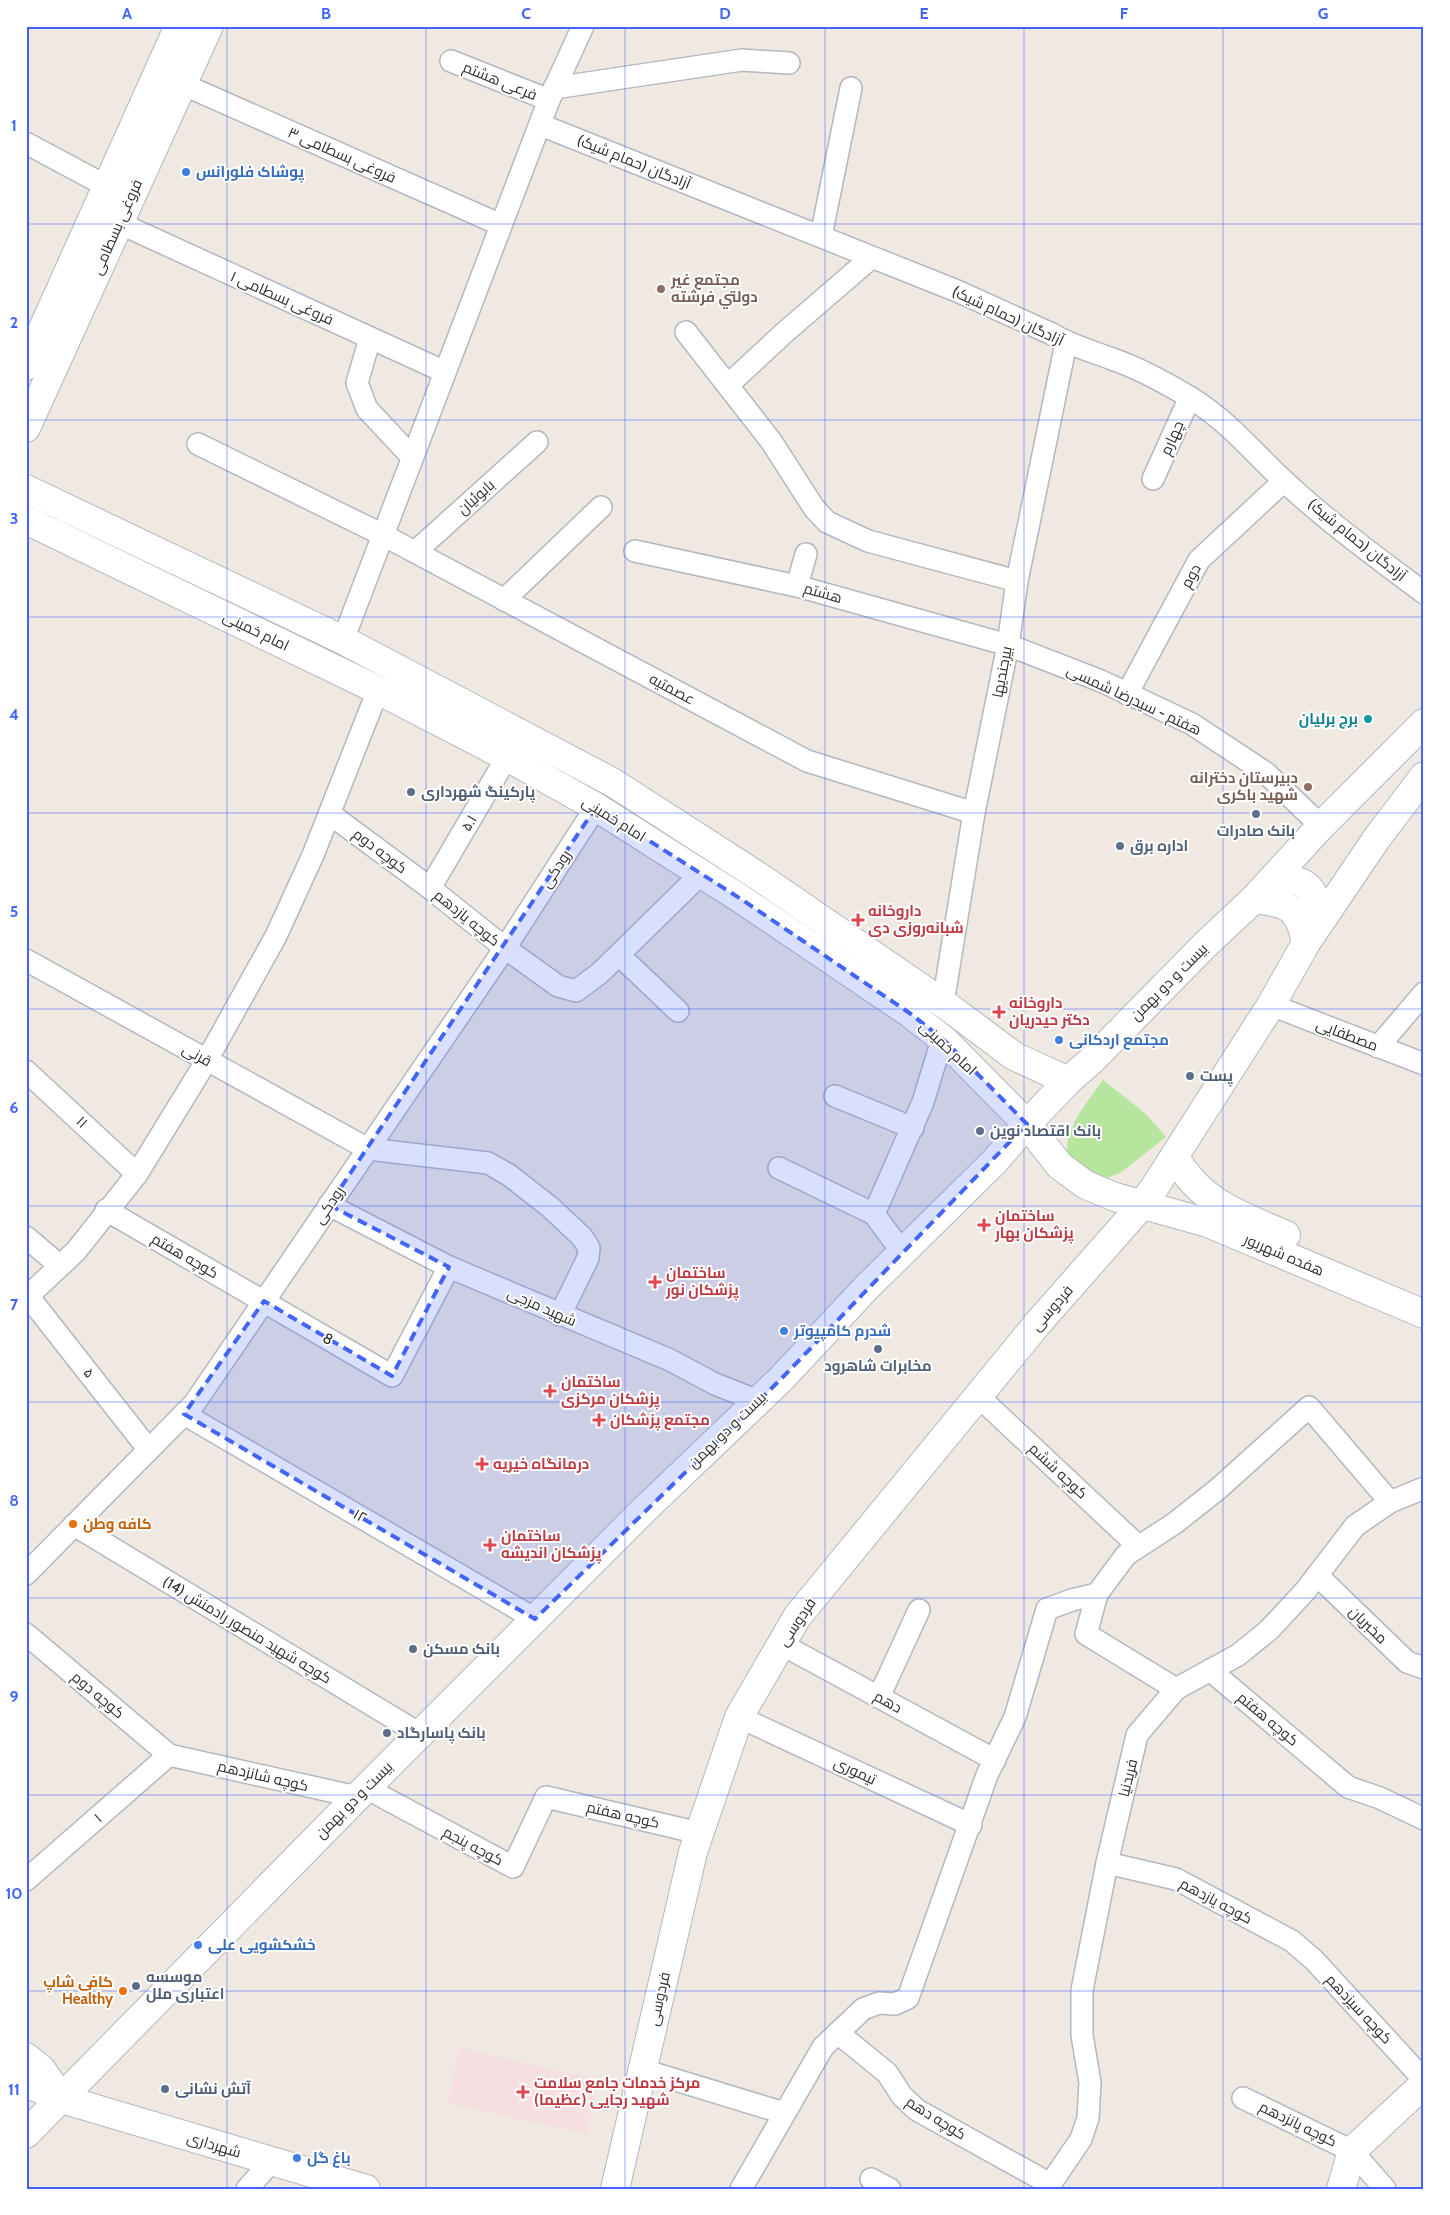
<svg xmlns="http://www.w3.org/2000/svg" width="1450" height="2215" font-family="Cabin,Cairo,sans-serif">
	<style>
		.medical { fill: #f5dfe0 }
		.green { fill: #b6e59e }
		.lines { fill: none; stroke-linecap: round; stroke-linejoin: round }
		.street-casing { stroke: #b4b7c1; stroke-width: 24 }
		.secondary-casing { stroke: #b4b7c1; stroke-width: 30 }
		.street { stroke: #fff; stroke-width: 21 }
		.secondary { stroke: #fff; stroke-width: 28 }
		.marked { fill: #4264fb; fill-opacity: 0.2; stroke: #4264fb; stroke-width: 4; stroke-dasharray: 10 6; stroke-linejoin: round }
		.grid { fill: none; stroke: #4264fb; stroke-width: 1; stroke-opacity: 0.55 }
		.shop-dot { fill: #3f7fe0; stroke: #fff; stroke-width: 2 }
		.education-dot { fill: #8d6e63; stroke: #fff; stroke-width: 2 }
		.culture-dot { fill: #0f9aa8; stroke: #fff; stroke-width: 2 }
		.service-dot { fill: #5c6f8a; stroke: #fff; stroke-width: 2 }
		.health-dot { fill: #e0444e; stroke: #fff; stroke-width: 2 }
		.food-dot { fill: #e8710a; stroke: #fff; stroke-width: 2 }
		.labels { text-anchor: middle; stroke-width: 4; stroke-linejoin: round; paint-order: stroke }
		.street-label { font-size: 15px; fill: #2e2e2e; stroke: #fff }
		.shop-label { font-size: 15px; font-weight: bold; fill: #366cbe; stroke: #fff; text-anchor: start }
		.education-label { font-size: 15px; font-weight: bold; fill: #785e54; stroke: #fff; text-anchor: start }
		.culture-label { font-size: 15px; font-weight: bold; fill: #0d838f; stroke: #fff; text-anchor: end }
		.service-label { font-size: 15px; font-weight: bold; fill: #4e5e75; stroke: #fff; text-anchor: start }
		.health-label { font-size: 15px; font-weight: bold; fill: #be3a42; stroke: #fff; text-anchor: start }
		.food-label { font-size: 15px; font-weight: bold; fill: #c56008; stroke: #fff; text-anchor: start }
		.neatline { fill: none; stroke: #4264fb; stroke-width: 2 }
		.grid-label { font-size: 16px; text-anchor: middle; font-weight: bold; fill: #4264fb }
	</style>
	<rect width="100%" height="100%" fill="#efe9e1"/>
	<polygon class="medical" points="459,2047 597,2081 587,2134 448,2103"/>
	<path class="green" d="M1103 1080 1146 1114 1166 1137 1120 1173 1101 1180 1067 1154C1066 1125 1087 1103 1103 1080Z"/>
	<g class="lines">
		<defs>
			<g id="street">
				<polyline points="451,61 549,100"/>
				<polyline points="182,84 501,225"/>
				<polyline points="554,88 742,60 789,63"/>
				<path d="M541 125 957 291 1052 334C1071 346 1092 351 1112 359 1139 368 1166 383 1191 398 1229 422 1252 451 1284 481 1328 522 1376 557 1424 593"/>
				<polyline points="26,143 108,187"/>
				<polyline points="119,223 445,372"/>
				<polyline points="821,236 851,88"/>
				<polyline points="686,332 771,441 814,508 827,522 868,541 1017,581"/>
				<polyline points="370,338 357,383 367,409 412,457"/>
				<polyline points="728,385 784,333 871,258"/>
				<polyline points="198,444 383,535 807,761 974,813"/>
				<polyline points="1153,479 1190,397"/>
				<polyline points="635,551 797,586 1008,645 1101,681 1192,724 1266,773 1321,826"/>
				<polyline points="415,552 537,442"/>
				<polyline points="797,586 806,554"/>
				<polyline points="504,600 601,507"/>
				<polyline points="343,640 549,100 583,26"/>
				<polyline points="1127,694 1199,560 1284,481"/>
				<polyline points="330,814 430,888 505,948 558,986 576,991 600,973 701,874"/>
				<polyline points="430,888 507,757"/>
				<polyline points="619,955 678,1011"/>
				<polyline points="26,960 368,1149 488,1163 509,1175 550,1207 582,1237 589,1248 588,1258 560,1315"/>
				<polyline points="943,1003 974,813 1008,645 1017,581 1066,343"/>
				<polyline points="1271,1005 1424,1064"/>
				<polyline points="1378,1047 1424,993"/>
				<polyline points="26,1071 137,1174"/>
				<polyline points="835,1096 913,1128"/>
				<polyline points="779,1168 874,1214"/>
				<polyline points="329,1205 449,1267 670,1360 715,1384 758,1401"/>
				<polyline points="106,1210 392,1376 449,1267"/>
				<polyline points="26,1237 60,1266"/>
				<polyline points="902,1252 874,1214 923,1102 942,1040"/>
				<polyline points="28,1296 149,1450"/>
				<polyline points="26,1298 76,1251 137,1174 207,1060 276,936 313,855 378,690"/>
				<polyline points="978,1396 1138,1546"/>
				<polyline points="184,1414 535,1619"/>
				<polyline points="74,1525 420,1734"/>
				<polyline points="26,1574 194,1404 505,948 596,807"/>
				<polyline points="1317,1575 1407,1662 1424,1668"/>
				<polyline points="1097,1594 1086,1634 1176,1689"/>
				<polyline points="26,1634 169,1755 357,1797"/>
				<polyline points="781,1644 995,1760"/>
				<polyline points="1210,1670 1348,1787 1380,1798 1424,1819"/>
				<polyline points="879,1697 919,1610"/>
				<polyline points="739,1717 971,1825"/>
				<polyline points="366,1788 513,1867 546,1797 699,1833"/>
				<polyline points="1107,1863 1176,1879 1292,1941 1314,1960 1424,2080"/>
				<polyline points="26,1880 169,1755"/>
				<polyline points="838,2033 887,2073 902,2096 917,2110 1050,2184"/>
				<polyline points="643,2070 784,2113"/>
				<polyline points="1243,2098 1352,2151 1385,2189"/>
				<polyline points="871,2179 890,2189"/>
				<polyline points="247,2189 271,2162"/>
				<polyline points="741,2189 823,2047 863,2009 879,2003 895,2004 908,1998 987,1775 1015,1717 1047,1609 1072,1600 1097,1594 1126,1555 1175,1523 1218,1489 1309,1407 1390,1502"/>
				<polyline points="1047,2189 1081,2139 1088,2118 1090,2083 1082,2035 1082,1990 1107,1863 1137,1735 1176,1689 1238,1655 1269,1630 1306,1590 1355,1526 1390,1502 1424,1488"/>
			</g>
			<g id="secondary">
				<polyline points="26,366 179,26"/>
				<polyline points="26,428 209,26"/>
				<polyline points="26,489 343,640 612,782 761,878 943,1003 1014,1056 1068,1081"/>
				<polyline points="26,520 378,690 507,757 596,807 741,899 911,1014 945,1041 1027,1124 1060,1166 1086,1185 1115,1197 1208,1223 1424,1314"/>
				<path d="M1271 881C1306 875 1312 887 1323 917"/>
				<path d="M1254 899C1289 903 1299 907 1306 943"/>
				<path d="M1175 1158C1203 1204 1238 1214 1286 1235"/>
				<polyline points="26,2057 41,2069 60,2096"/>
				<polyline points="26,2083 62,2099 366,2189"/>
				<polyline points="26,2134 366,1788 645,1509 781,1379 865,1289 994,1162 1027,1124 1068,1081 1092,1060 1204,946 1254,899 1321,826 1424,723"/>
				<polyline points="615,2189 693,1852 739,1717 797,1617 1038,1323 1142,1205 1156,1185 1271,1005 1306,943 1377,838 1424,776"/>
				<polyline points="1341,2189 1352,2151 1424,2084"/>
			</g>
		</defs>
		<use href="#street" class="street-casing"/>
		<use href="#secondary" class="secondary-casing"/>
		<use href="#street" class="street"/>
		<use href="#secondary" class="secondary"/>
	</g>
	<path class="marked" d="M596 807 741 899 911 1014 945 1041 1027 1124 781 1379 535 1619 184 1414 264 1301 392 1376 449 1267 329 1205Z"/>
	<path class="grid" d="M227 26V2189M426 26V2189M625 26V2189M825 26V2189M1024 26V2189M1223 26V2189M26 224H1424M26 420H1424M26 617H1424M26 813H1424M26 1009H1424M26 1206H1424M26 1402H1424M26 1598H1424M26 1795H1424M26 1991H1424"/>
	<g class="shop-dot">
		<circle cx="186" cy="172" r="5"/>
		<circle cx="1059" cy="1040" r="5"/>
		<circle cx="784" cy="1331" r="5"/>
		<circle cx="198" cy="1945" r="5"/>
		<circle cx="297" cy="2158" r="5"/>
	</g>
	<g class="education-dot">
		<circle cx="661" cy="289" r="5"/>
		<circle cx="1308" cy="787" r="5"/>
	</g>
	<circle class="culture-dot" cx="1368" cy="719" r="5"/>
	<g class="service-dot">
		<circle cx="411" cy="792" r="5"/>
		<circle cx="1256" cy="814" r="5"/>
		<circle cx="1120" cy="846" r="5"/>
		<circle cx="1190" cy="1076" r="5"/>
		<circle cx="980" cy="1131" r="5"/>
		<circle cx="878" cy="1349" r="5"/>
		<circle cx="413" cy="1649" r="5"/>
		<circle cx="387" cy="1733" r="5"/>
		<circle cx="136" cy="1986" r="5"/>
		<circle cx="165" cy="2089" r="5"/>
	</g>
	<g class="health-dot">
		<path d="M855.5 912.5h5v5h5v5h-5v5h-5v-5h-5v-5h5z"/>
		<path d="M996.5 1004.5h5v5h5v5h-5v5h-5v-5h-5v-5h5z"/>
		<path d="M981.5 1217.5h5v5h5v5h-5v5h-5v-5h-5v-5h5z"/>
		<path d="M652.5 1274.5h5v5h5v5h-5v5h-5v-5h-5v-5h5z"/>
		<path d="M547.5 1383.5h5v5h5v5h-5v5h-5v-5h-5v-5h5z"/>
		<path d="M596.5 1412.5h5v5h5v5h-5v5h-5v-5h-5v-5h5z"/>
		<path d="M479.5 1456.5h5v5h5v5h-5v5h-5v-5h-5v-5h5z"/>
		<path d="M487.5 1537.5h5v5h5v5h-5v5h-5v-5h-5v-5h5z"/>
		<path d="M520.5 2084.5h5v5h5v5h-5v5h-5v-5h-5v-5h5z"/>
	</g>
	<g class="food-dot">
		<circle cx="73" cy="1524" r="5"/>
		<circle cx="123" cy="1991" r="5"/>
	</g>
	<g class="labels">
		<g class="street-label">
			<text transform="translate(500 81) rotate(22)" y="5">فرعی هشتم</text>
			<text transform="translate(342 155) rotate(24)" y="5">فروغی بسطامی ۳</text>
			<text transform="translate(634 162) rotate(22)" y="5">آزادگان (حمام شیک)</text>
			<text transform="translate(117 227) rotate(-66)" y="5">فروغی بسطامی</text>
			<text transform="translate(282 298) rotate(24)" y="5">فروغی بسطامی ۱</text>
			<text transform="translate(1008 316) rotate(25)" y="5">آزادگان (حمام شیک)</text>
			<text transform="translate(1172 438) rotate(-66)" y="5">چهارم</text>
			<text transform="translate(476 497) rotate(-42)" y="5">بابوئیان</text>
			<text transform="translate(1357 540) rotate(39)" y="5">آزادگان (حمام شیک)</text>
			<text transform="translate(1191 576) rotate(-61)" y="5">دوم</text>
			<text transform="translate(823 593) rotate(16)" y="5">هشتم</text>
			<text transform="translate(256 631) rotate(26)" y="5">امام خمینی</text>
			<text transform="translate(1002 672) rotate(-79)" y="5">بیرجندیها</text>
			<text transform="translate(672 689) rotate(28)" y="5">عصمتیه</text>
			<text transform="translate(1134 700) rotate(25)" y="5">هفتم - سیدرضا شمسی</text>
			<text transform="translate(614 819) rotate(32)" y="5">امام خمینی</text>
			<text transform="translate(469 823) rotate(-59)" y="5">۵.۱</text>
			<text transform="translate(380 851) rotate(37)" y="5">کوچه دوم</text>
			<text transform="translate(556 869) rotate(-57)" y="5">رودکی</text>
			<text transform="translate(467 918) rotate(39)" y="5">کوچه یازدهم</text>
			<text transform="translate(1169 982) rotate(-45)" y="5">بیست و دو بهمن</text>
			<text transform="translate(1347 1035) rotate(21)" y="5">مصطفایی</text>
			<text transform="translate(948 1048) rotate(43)" y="5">امام خمینی</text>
			<text transform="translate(197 1055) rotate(29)" y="5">قرنی</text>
			<text transform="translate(82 1122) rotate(43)" y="5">۱۱</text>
			<text transform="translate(329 1205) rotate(-56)" y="5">رودکی</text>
			<text transform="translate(1284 1255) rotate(23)" y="5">هفده شهریور</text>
			<text transform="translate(185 1256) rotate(30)" y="5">کوچه هفتم</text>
			<text transform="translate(542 1307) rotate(24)" y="5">شهید مزجی</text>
			<text transform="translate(1052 1308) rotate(-49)" y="5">فردوسی</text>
			<text transform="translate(328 1339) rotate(30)" y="5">8</text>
			<text transform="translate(89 1373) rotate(52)" y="5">۵</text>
			<text transform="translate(727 1430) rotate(-44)" y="5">بیست و دو بهمن</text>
			<text transform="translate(1058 1471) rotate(43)" y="5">کوچه ششم</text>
			<text transform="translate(360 1516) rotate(30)" y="5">۱۲</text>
			<text transform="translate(797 1622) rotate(-56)" y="5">فردوسی</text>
			<text transform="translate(1368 1625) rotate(44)" y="5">مخبریان</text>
			<text transform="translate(247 1630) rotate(31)" y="5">کوچه شهید منصور رادمنش (14)</text>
			<text transform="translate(98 1695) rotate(40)" y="5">کوچه دوم</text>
			<text transform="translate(888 1702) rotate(29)" y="5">دهم</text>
			<text transform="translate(1268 1719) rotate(40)" y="5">کوچه هفتم</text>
			<text transform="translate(855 1771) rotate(25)" y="5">تیموری</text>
			<text transform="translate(263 1776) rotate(13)" y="5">کوچه شانزدهم</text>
			<text transform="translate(1128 1778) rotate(-76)" y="5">فریدنیا</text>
			<text transform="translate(354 1800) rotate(-45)" y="5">بیست و دو بهمن</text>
			<text transform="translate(623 1815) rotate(13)" y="5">کوچه هفتم</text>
			<text transform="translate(98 1818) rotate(-41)" y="5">۱</text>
			<text transform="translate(473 1846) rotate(28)" y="5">کوچه پنجم</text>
			<text transform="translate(1216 1901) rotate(28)" y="5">کوچه یازدهم</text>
			<text transform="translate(659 1999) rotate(-77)" y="5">فردوسی</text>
			<text transform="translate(1359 2009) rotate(47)" y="5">کوچه سیزدهم</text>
			<text transform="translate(936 2118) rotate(32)" y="5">کوچه دهم</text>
			<text transform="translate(1298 2124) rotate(26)" y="5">کوچه پانزدهم</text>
			<text transform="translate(214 2145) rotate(17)" y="5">شهرداری</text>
		</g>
		<g class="shop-label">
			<text x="196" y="177">پوشاک فلورانس</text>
			<text x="1069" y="1045">مجتمع اردکانی</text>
			<text x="794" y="1336">شدرم کامپیوتر</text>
			<text x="208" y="1950">خشکشویی علی</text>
			<text x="307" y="2163">باغ گل</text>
		</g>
		<g class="education-label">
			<text x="671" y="285">مجتمع غير<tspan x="671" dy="17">دولتي فرشته</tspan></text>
			<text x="1298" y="783" text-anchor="end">دبیرستان دخترانه<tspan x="1298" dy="17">شهید باکری</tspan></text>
		</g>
		<g class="culture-label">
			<text x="1358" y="724">برج برلیان</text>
		</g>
		<g class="service-label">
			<text x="421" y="797">پارکینگ شهرداری</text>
			<text x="1256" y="836" text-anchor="middle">بانک صادرات</text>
			<text x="1130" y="851">اداره برق</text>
			<text x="1200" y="1081">پست</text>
			<text x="990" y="1136">بانک اقتصاد نوین</text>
			<text x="878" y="1371" text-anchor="middle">مخابرات شاهرود</text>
			<text x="423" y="1654">بانک مسکن</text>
			<text x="397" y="1738">بانک پاسارگاد</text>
			<text x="146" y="1982">موسسه<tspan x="146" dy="17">اعتباری ملل</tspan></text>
			<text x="175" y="2094">آتش نشانی</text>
		</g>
		<g class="health-label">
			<text x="868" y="916">داروخانه<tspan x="868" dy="17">شبانه‌روزی دی</tspan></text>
			<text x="1009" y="1008">داروخانه<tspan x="1009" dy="17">دکتر حیدریان</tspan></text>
			<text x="995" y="1221">ساختمان<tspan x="995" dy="17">پزشکان بهار</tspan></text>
			<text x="666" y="1278">ساختمان<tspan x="666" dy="17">پزشکان نور</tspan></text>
			<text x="561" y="1387">ساختمان<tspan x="561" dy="17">پزشکان مرکزی</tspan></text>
			<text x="610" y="1425">مجتمع پزشکان</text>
			<text x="493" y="1469">درمانگاه خیریه</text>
			<text x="501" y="1541">ساختمان<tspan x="501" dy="17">پزشکان اندیشه</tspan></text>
			<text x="534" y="2088">مرکز خدمات جامع سلامت<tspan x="534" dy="17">شهید رجایی (عظیما)</tspan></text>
		</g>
		<g class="food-label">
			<text x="83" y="1529">کافه وطن</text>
			<text x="113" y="1987" text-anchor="end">کافی شاپ<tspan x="113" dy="17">Healthy</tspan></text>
		</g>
	</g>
	<rect width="1450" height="2215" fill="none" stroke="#ffffff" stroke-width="55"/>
	<rect x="28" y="28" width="1394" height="2160" class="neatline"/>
	<g class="grid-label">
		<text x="127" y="19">A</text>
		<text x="326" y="19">B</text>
		<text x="526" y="19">C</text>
		<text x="725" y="19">D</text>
		<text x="924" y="19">E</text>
		<text x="1124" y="19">F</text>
		<text x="1323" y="19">G</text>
		<text x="14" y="131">1</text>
		<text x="14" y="328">2</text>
		<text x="14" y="524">3</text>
		<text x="14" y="720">4</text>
		<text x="14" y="917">5</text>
		<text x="14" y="1113">6</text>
		<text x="14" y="1310">7</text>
		<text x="14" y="1506">8</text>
		<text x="14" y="1702">9</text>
		<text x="14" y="1899">10</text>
		<text x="14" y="2095">11</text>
	</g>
</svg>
